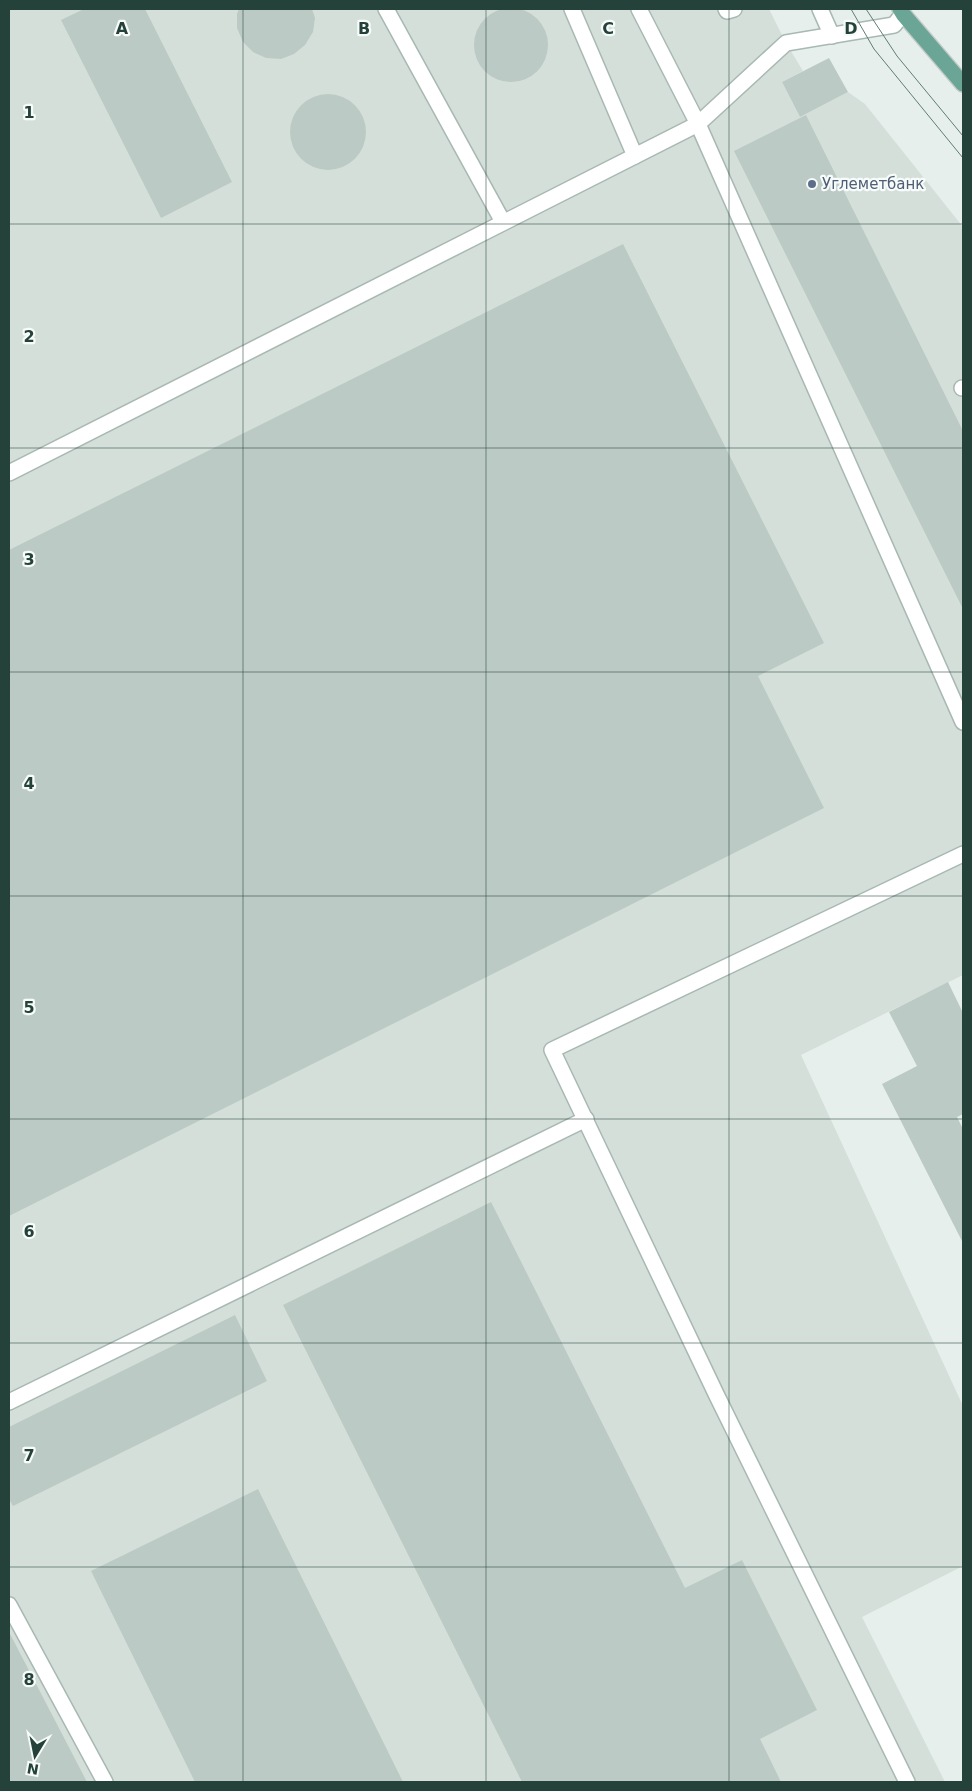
<svg xmlns="http://www.w3.org/2000/svg" width="972" height="1791" font-family="'DejaVu Sans',sans-serif">
	<style>
		.built { fill: #d4dfda }
		.building { fill: #bbcac4 }
		.lines { fill: none; stroke-linecap: round; stroke-linejoin: round }
		.minor-casing { stroke: #a8b8b2; stroke-width: 18 }
		.major-casing { stroke: #c2cac8; stroke-width: 18 }
		.minor { stroke: #fff; stroke-width: 15 }
		.major { stroke: #6aa596; stroke-width: 15 }
		.tram { stroke: #5f7d75; stroke-width: 1 }
		.grid { fill: none; stroke: #24423a; stroke-width: 1; stroke-opacity: 0.55 }
		.service-dot { fill: #5c6f8a; stroke: #f7fbf9; stroke-width: 2 }
		.labels { text-anchor: middle; stroke-width: 4.5; stroke-linejoin: round; paint-order: stroke }
		.service-label { font-size: 15px; fill: #4e5e75; stroke: #f7fbf9; text-anchor: start }
		.grid-label { font-size: 16px; text-anchor: middle; font-weight: bold; fill: #24423a; stroke: #f7fbf9; stroke-width: 4.5; stroke-linejoin: round; paint-order: stroke }
	</style>
	<rect width="100%" height="100%" fill="#e6efeb"/>
	<polygon class="built" points="9,9 769,9 786,43 803,71 782,82 800,117 848,92 865,104 963,227 963,975 801,1055 963,1406 963,1566 862,1617 945,1782 9,1782"/>
	<g class="building">
		<circle cx="511" cy="45" r="37"/>
		<polygon points="84,9 145,9 232,182 161,218 61,20"/>
		<polygon points="239,9 312,9 315,18 313,32 305,45 294,54 281,59 266,58 253,52 243,42 237,28 237,14"/>
		<polygon points="829,58 848,92 800,117 782,82"/>
		<circle cx="328" cy="132" r="38"/>
		<polygon points="806,115 963,431 963,609 734,151"/>
		<polygon points="623,244 824,643 758,676 824,808 9,1216 9,550"/>
		<polygon points="948,982 963,1013 963,1114 957,1117 963,1129 963,1243 882,1084 917,1066 889,1012"/>
		<polygon points="491,1202 685,1588 742,1560 817,1710 760,1739 781,1782 522,1782 283,1305"/>
		<polygon points="235,1315 267,1381 13,1506 9,1499 9,1427"/>
		<polygon points="258,1489 403,1782 195,1782 91,1571"/>
		<polygon points="9,1632 87,1782 9,1782"/>
	</g>
	<g class="lines">
		<defs>
			<g id="minor">
				<polyline points="386,9 503,222"/>
				<polyline points="572,9 635,156"/>
				<polyline points="639,9 698,124 963,722"/>
				<polyline points="726,9 727,11 734,9"/>
				<polyline points="820,9 832,36"/>
				<polyline points="962,388 963,388"/>
				<polyline points="9,473 698,124 786,43 894,25 903,14"/>
				<polyline points="9,1402 586,1119"/>
				<polyline points="9,1605 105,1782"/>
				<polyline points="907,1782 717,1396 552,1050 963,854"/>
			</g>
			<polyline id="major" points="900,9 903,14 963,84"/>
		</defs>
		<use href="#minor" class="minor-casing"/>
		<use href="#major" class="major-casing"/>
		<use href="#minor" class="minor"/>
		<use href="#major" class="major"/>
		<g class="tram">
			<polyline points="851,9 874,49 963,158"/>
			<polyline points="866,9 897,56 963,136"/>
		</g>
	</g>
	<path class="grid" d="M243 9V1782M486 9V1782M729 9V1782M9 224H963M9 448H963M9 672H963M9 896H963M9 1119H963M9 1343H963M9 1567H963"/>
	<circle class="service-dot" cx="812" cy="184" r="5"/>
	<g class="labels">
		<g class="service-label">
			<text x="822" y="189">Углеметбанк</text>
		</g>
	</g>
	<g class="grid-label">
		<text x="122" y="34">A</text>
		<text x="364" y="34">B</text>
		<text x="608" y="34">C</text>
		<text x="851" y="34">D</text>
		<text x="29" y="118">1</text>
		<text x="29" y="342">2</text>
		<text x="29" y="565">3</text>
		<text x="29" y="789">4</text>
		<text x="29" y="1013">5</text>
		<text x="29" y="1237">6</text>
		<text x="29" y="1461">7</text>
		<text x="29" y="1685">8</text>
	</g>
	<rect width="972" height="1791" fill="none" stroke="#24423a" stroke-width="20"/>
	<g transform="translate(35 1756) rotate(190)" stroke="#f7fbf9" stroke-width="4" paint-order="stroke">
	<path d="M0-4L9 19L0 12L-9 19Z" fill="#24423a"/>
	<text y="-8" font-size="14" font-weight="bold" text-anchor="middle" fill="#24423a">N</text>
	</g>
</svg>
